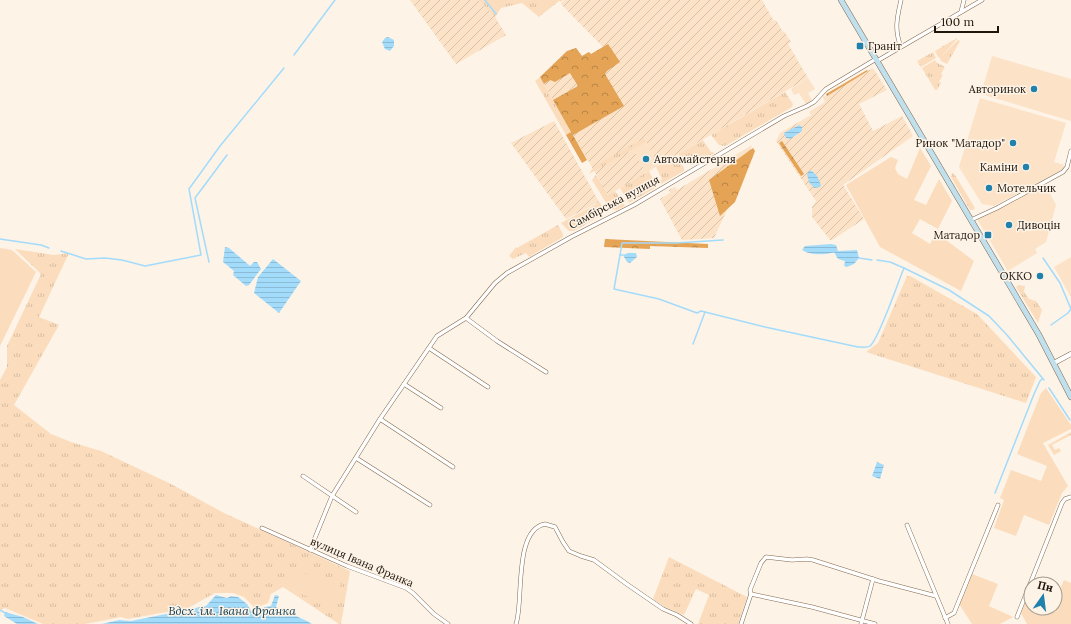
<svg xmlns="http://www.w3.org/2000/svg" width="1071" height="624" font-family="Lora,serif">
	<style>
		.built { fill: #fce2c6 }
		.industrial { fill: url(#industrial-furrows) }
		.grass { fill: url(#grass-tufts) }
		.forest { fill: url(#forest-crowns) }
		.green { fill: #fbddbd }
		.water { fill: url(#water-rules) }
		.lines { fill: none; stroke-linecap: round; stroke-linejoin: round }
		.stream { stroke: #a3dbfb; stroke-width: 1.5 }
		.minor-casing { stroke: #81694f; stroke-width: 4.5 }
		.tertiary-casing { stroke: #81694f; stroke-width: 5.5 }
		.secondary-casing { stroke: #81694f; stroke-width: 6 }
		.minor { stroke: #fff; stroke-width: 3.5 }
		.tertiary { stroke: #fff; stroke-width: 4.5 }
		.secondary { stroke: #c0e0ee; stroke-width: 5 }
		.poi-dot { fill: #1f81ac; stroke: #fdf3e7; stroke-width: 1.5 }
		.labels { text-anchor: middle; stroke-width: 3; stroke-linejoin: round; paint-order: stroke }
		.poi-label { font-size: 11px; fill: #1f160b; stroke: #fdf3e7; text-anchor: end }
		.street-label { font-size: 11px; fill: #1f160b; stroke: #fdf3e7 }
		.water-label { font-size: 12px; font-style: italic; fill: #144156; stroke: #fdf3e7 }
	</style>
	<defs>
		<pattern id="industrial-furrows" width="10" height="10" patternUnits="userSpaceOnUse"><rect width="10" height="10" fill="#fce2c6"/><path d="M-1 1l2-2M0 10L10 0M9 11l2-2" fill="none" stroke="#d8c1a9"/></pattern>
		<pattern id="grass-tufts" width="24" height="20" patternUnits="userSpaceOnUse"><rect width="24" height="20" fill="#fbddbd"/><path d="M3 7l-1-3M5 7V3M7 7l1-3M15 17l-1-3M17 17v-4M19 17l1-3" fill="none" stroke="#d7bda1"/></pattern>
		<pattern id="forest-crowns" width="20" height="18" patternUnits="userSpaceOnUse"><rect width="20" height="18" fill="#e4a355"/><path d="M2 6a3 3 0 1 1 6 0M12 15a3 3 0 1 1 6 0" fill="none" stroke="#b88445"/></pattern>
		<pattern id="water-rules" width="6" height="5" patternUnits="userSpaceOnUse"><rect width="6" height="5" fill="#a3dbfb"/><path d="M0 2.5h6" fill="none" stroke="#8cbbd6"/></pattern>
	</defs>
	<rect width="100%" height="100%" fill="#fdf3e7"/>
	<g class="built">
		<polygon points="992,56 1071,79 1071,121 981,94"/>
		<polygon points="808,78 815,89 808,93 812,100 806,104 799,93 794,95 791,89"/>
		<polygon points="980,98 1066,123 1054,162 1064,165 1062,170 994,206 982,204 959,167"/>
		<polygon points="646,142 659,165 646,173 633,149"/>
		<polygon points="1045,184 1056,205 1046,242 1035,249 1037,253 1008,271 977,219"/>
		<polygon points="1071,257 1071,297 1054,267"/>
	</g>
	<g class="industrial">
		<polygon points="410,0 479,0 495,17 506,35 456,64"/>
		<polygon points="564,0 762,0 774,21 776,20 783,32 784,31 791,42 788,44 808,78 659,165 646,142 633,149 646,173 608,195 541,79 589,52 591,54 603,47 561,4"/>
		<polygon points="873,68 887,90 859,104 873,131 902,116 913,136 843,185 864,219 832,240 830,240 812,217 812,207 816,201 776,141 780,133 811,115 809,112 825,102 823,97"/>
		<polygon points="554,121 599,202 566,219 511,143"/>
		<polygon points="752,145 737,188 714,238 682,240 660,199 670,193 669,190 675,187 677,190"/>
	</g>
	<g class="grass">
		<polygon points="479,0 563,0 561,2 559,1 539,17 522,3 501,8 495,17"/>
		<polygon points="957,38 957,39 940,58 938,57 935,51"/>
		<polygon points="958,40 960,41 947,64 941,61 940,58"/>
		<polygon points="933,52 936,58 921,67 917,61"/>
		<polygon points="935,60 936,62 945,67 941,74 943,75 939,82 941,83 937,90 935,90 922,68"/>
		<polygon points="540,77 571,132 566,135 535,81"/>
		<polygon points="785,92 793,104 792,107 725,146 719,145 711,135"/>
		<polygon points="644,138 646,142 589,174 592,169 598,164"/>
		<polygon points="703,140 711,152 713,152 714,153 693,165 686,163 678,154"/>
		<polygon points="676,156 684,168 684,171 661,184 659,181 662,179 656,167"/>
		<polygon points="649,171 657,187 629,203 620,188"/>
		<polygon points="952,173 955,175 975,208 973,210 970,210 951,177"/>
		<polygon points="596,175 608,195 615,191 625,206 617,210 611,209 608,206 592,180"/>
		<polygon points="600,202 603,210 602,215 574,231 569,231 561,223"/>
		<polygon points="558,225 563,234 563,237 529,257 526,253 513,259 509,256 516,247 517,248"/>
		<polygon points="15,249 54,255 69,253 39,317 59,325 14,405 51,434 71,442 101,451 171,484 224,513 350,571 341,624 339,624 283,587 271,594 268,603 255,608 244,597 233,593 215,593 188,608 128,619 121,617 85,624 43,624 5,608 1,610 0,613 0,380 7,367 7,346 41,274"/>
		<polygon points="907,276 910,276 977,314 1036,377 1026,403 866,352 878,343"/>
		<polygon points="1019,285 1025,286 1024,292 1029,299 1036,301 1042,310 1038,323 1016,287"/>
		<polygon points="1071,432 1071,435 1052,445 1055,450 1059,448 1061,451 1054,455 1048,445"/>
		<polygon points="669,557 747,597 738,624 698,624 709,595 696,589 684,615 665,607 653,599"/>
	</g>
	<g class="forest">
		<polygon points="608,44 620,62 607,71 605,74 624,106 573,135 587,160 582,163 566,135 571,132 553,100 578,86 570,73 555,82 550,80 544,84 540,77 567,51 576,48 582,56 589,52 591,54"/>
		<polygon points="867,70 868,71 827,96 826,94"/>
		<polygon points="782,141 804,174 801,176 779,143"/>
		<polygon points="753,148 755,151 735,202 720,216 709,180"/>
		<polygon points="605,239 708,244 708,248 650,246 650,249 604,247"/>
	</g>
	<g class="green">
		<polygon points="920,148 931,166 914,200 926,205 939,179 952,201 938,229 920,219 912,233 930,244 935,234 946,240 974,261 961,291 880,247 846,185 891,157 898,160 895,168 898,174 907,179"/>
		<polygon points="0,248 12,250 36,272 0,346"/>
		<polygon points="1046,388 1071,425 1071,429 1043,443 1068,486 1062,493 1049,525 1024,515 1016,536 994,528 1004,500 1000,498 1011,470 1041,481 1047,466 1017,454 1041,393"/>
		<polygon points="298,572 341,582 336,610 287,587"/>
		<polygon points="972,574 998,584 989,606 1013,617 1000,624 972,624 959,604"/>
		<polygon points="1064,580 1071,583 1071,624 1027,624 1021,613 1031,587 1031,608 1055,608 1055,593 1058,594"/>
	</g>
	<g class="water">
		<polygon points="388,37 394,40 394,46 390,51 385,49 382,42 385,38"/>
		<polygon points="799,125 802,127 802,131 790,139 786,138 784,133"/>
		<polygon points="809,171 812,171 817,176 821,185 820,187 814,188 809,182 807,174"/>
		<path d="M831 244 836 245 838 251 857 250 859 258 854 264 847 267 844 266 845 261C839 259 837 260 835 253 831 252 829 254 825 254 818 255 808 254 802 250L805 246Z"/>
		<polygon points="225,247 229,248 249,265 250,266 254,262 257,262 261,269 249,285 246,286 233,275 234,271 223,262"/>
		<polygon points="628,253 636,253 637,257 630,263 627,262 623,255"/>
		<polygon points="273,259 301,281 279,313 254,293 258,277"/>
		<polygon points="877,462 884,465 880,479 872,476"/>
		<polygon points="216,595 227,598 231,596 238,597 247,604 251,611 255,612 265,607 271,606 275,595 279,596 276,607 307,621 312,624 102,624 119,620 131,621 206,606"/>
		<polygon points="5,612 23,617 38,624 17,624 4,616"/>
	</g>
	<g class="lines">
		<g class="stream">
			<polyline points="485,0 496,14"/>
			<polyline points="294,55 335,0"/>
			<polyline points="0,239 41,245 49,248"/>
			<polyline points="61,251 86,259 105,258 122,260 145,266 201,255 189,189 220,146 284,68"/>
			<polyline points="620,255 622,243 676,243 723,240"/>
			<path d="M623 255H620L614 289 659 299 697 313 701 311 765 327 858 347C862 347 867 348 870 346 879 339 898 282 904 268L949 290 989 316 1007 335 1044 380"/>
			<polyline points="859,258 872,260"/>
			<polyline points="1043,258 1060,283 1071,309 1068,313 1051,325"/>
			<polyline points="877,260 890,262 904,268"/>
			<polyline points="209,262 195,198 227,155"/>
			<polyline points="693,344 705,312"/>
			<polyline points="1049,388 1070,420"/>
			<polyline points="995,493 1034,394 1040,381 1042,379"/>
			<polyline points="0,610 5,613"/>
		</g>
		<defs>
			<g id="minor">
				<polyline points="961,12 964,0"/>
				<path d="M901 47C894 29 897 18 901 0"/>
				<polyline points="877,61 982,0"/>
				<polyline points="971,220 997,208 1063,172 1067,167 1071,151"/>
				<polyline points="466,318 497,341 546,372"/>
				<polyline points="429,348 488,387"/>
				<polyline points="404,384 441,408"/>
				<polyline points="380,419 453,467"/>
				<polyline points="356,458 430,505"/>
				<polyline points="303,476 356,512"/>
				<polyline points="907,525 948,624"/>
				<polyline points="262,528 347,566 406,588 413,593 434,614 448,624"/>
				<polyline points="310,550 332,496 380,419 437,336 466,318 495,283 507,273 571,237 634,205 784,116 807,106 814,102 826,89 876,59"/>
				<polyline points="751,594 812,607 875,624"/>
				<polyline points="1017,617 1062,503 1065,499 1071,497"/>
				<polyline points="945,618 954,613 998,505"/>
				<path d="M516 624C524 602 513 530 545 524L555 527 563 542 569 551 581 556 594 560 628 585 663 609 677 615 691 624"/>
				<polyline points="741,624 751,594 750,590 761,563 766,557 792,560 807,559 813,560 879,581 936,596"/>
				<polyline points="861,624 873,579"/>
			</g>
			<polyline id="tertiary" points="1054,363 1071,354"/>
			<polyline id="secondary" points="841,0 1039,335 1071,397"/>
		</defs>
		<use href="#minor" class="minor-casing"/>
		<use href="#tertiary" class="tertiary-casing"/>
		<use href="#secondary" class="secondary-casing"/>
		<use href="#minor" class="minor"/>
		<use href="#tertiary" class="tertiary"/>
		<use href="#secondary" class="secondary"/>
	</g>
	<g class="poi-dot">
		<rect x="856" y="42" width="8" height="8" rx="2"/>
		<circle cx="1034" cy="89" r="4"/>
		<circle cx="1013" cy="143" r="4"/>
		<circle cx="646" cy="159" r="4"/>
		<circle cx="1026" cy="167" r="4"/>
		<circle cx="989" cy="188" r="4"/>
		<circle cx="1009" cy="225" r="4"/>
		<rect x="984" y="231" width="8" height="8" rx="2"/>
		<circle cx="1040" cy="276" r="4"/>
	</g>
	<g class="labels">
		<g class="poi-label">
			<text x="868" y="50" text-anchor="start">Граніт</text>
			<text x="1026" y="93">Авторинок</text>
			<text x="1005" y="147">Ринок "Матадор"</text>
			<text x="654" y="163" text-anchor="start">Автомайстерня</text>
			<text x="1018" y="171">Каміни</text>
			<text x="997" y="192" text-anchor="start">Мотельчик</text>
			<text x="1017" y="229" text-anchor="start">Дивоцін</text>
			<text x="980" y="239">Матадор</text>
			<text x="1032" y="280">ОККО</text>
		</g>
		<g class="street-label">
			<text transform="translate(614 202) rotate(-28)" y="4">Самбірська вулиця</text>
			<text transform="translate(362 562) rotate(23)" y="4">вулиця Івана Франка</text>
		</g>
		<g class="water-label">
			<text x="232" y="615">Вдсх. ім. Івана Франка</text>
		</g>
	</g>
	<g transform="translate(1043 596) rotate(14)"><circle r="19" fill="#fdf3e7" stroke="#a49b8f"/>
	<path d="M0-3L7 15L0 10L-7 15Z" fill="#1f81ac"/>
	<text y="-6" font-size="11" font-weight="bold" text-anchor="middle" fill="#1f160b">Пн</text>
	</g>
	<path d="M935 26v6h63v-6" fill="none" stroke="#1f160b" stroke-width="2"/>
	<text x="941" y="26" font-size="12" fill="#1f160b" stroke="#fdf3e7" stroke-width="3" paint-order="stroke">100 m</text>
</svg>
